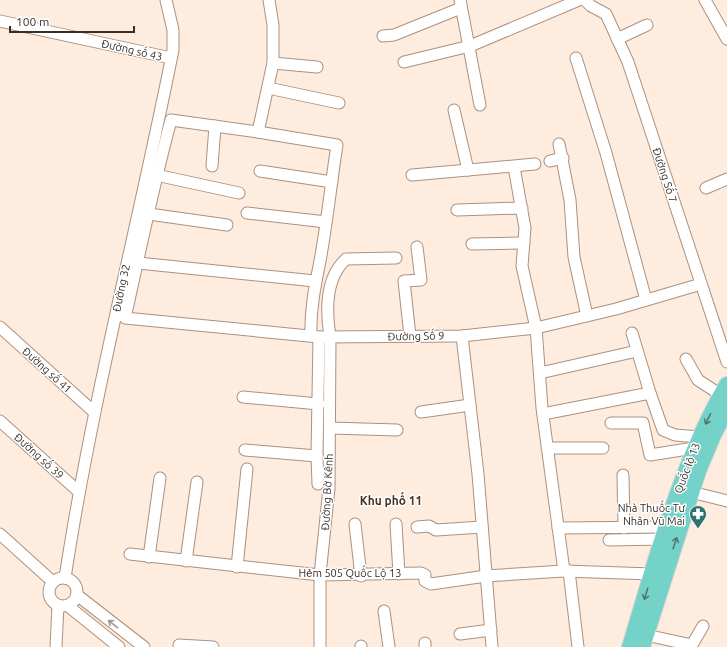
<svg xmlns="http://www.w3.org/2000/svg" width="727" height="647" font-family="Ubuntu,sans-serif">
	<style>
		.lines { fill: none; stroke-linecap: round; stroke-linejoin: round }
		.minor-casing { stroke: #ac917e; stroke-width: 13 }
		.highway-casing { stroke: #d7d5d4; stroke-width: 18 }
		.minor { stroke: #fff; stroke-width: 11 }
		.highway { stroke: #74d2c8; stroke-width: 16 }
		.oneway { stroke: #54786f }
		.oneway2 { stroke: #9c9692 }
		.labels { text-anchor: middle; stroke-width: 3; stroke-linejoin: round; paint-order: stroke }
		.street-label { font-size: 11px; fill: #392e26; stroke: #fff }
		.poi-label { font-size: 11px; fill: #392e26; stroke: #fff; text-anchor: end }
		.neighbourhood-label { font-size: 12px; font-weight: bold; fill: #493221; stroke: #fff }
	</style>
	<rect width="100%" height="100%" fill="#feecdf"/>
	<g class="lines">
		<defs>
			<g id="minor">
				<polyline points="460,0 480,105"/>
				<polyline points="585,0 591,6 606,14 628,62 727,362"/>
				<polyline points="705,0 727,39"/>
				<polyline points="0,21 171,58"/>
				<polyline points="383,36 394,35 461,8"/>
				<polyline points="617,39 647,25"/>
				<polyline points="576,58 606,153 646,300"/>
				<polyline points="404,62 470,46 579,0"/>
				<polyline points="273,63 317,67"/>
				<polyline points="268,88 339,103"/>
				<polyline points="454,110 468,170"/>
				<polyline points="258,132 273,63 273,25 269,0"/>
				<polyline points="559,144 570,200 574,257 587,316"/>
				<polyline points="550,161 563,158"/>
				<polyline points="212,166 215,126"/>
				<polyline points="514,167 525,228 522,266 536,328 542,408 564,571"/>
				<polyline points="260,171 332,182"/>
				<polyline points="156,175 239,193"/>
				<polyline points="412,175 535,164"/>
				<polyline points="706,188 727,179"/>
				<polyline points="457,210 522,208"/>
				<polyline points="247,213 326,222"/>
				<polyline points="149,214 227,225"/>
				<polyline points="472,244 524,243"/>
				<polyline points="138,263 315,281"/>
				<polyline points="0,327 94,412"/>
				<polyline points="632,333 650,393 663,430 675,435 700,437"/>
				<path d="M311 336C310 310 315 286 320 261 327 223 331 183 337 145L258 132 171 120C153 186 140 252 125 318L319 337 462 336 536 328 616 309 701 284"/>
				<polyline points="410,336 404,281 421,280 417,247"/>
				<polyline points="462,336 478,474 492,647"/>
				<polyline points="686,359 698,380 721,395"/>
				<polyline points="540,373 637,351"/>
				<polyline points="243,397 319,404"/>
				<polyline points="421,412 470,405"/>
				<polyline points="543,414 650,393"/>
				<polyline points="0,421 78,491"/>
				<polyline points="611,423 643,423 650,455 694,448"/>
				<polyline points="330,428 397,430"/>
				<polyline points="547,448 603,448"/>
				<polyline points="245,450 317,456 319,337"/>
				<polyline points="317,456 318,484"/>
				<polyline points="623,475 624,528"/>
				<polyline points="691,492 727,501"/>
				<polyline points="355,524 361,576"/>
				<polyline points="396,524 399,574"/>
				<polyline points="417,527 429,526 436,530 482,527"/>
				<polyline points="558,528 667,527"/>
				<polyline points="0,534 53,582"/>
				<polyline points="609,540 663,539"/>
				<polyline points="130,554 320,575 421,573 425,575 425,581 431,584 486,576 564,571 652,574"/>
				<polyline points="149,557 160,478"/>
				<polyline points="186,561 197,482"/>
				<polyline points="237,567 247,469"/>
				<polyline points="569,571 578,647"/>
				<circle cx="63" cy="592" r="14"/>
				<path d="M65 578C92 400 138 226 173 50V30L166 0"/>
				<polyline points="77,595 144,647"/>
				<polyline points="68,606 119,647"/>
				<polyline points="384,611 389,647"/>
				<polyline points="460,634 491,630"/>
				<polyline points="646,635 692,645 703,626"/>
				<polyline points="425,643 425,647"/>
				<polyline points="179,645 213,647"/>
				<polyline points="56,647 58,605"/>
				<path d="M320 647V575L329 488 330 337C326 312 325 278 346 259L396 258"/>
				<polyline points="361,647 361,646"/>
			</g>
			<g id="highway">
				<path d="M630 647C657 558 680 466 727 385"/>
				<polyline points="642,647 698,471 714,433 727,409"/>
			</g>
		</defs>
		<use href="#minor" class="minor-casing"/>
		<use href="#highway" class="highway-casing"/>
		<use href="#minor" class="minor"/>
		<use href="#highway" class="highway"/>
	</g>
	<defs><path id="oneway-shaft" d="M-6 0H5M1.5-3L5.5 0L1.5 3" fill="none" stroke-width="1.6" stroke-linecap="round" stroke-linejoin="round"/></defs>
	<g class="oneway">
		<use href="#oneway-shaft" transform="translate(708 419) rotate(116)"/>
		<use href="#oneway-shaft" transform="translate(675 543) rotate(-72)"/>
		<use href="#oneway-shaft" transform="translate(646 594) rotate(107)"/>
	</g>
	<use class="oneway2" href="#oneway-shaft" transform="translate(113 624) rotate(-141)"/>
	<defs>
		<symbol id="pharmacy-pin" viewBox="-11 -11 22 30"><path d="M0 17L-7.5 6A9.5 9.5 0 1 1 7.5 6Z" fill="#2c746d" stroke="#fff"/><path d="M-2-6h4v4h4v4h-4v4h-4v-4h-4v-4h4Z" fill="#fff"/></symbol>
	</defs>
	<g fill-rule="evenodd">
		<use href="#pharmacy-pin" x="688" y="504" width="20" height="27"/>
	</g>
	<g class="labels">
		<g class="street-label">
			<text transform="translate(132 50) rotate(13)" y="4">Đường số 43</text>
			<text transform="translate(665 175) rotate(72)" y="4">Đường Số 7</text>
			<text transform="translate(121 288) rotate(-78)" y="4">Đường 32</text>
			<text transform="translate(416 336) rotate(-1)" y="4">Đường Số 9</text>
			<text transform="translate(47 370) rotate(42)" y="4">Đường số 41</text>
			<text transform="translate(39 456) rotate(42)" y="4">Đường số 39</text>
			<text transform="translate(687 468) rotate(-69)" y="4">Quốc lộ 13</text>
			<text transform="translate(327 492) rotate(-87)" y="4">Đường Bờ Kênh</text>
			<text x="350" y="577">Hẻm 505 Quốc Lộ 13</text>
		</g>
		<g class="poi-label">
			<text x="685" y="512">Nhà Thuốc Tư<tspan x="685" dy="13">Nhân Vū Mai</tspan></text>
		</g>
		<g class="neighbourhood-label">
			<text x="391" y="505">Khu phố 11</text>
		</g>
	</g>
	<path d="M10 26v6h124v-6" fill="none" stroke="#392e26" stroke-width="2"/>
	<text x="16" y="26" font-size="12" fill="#392e26" stroke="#ffffff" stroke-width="3" paint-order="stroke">100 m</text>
</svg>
